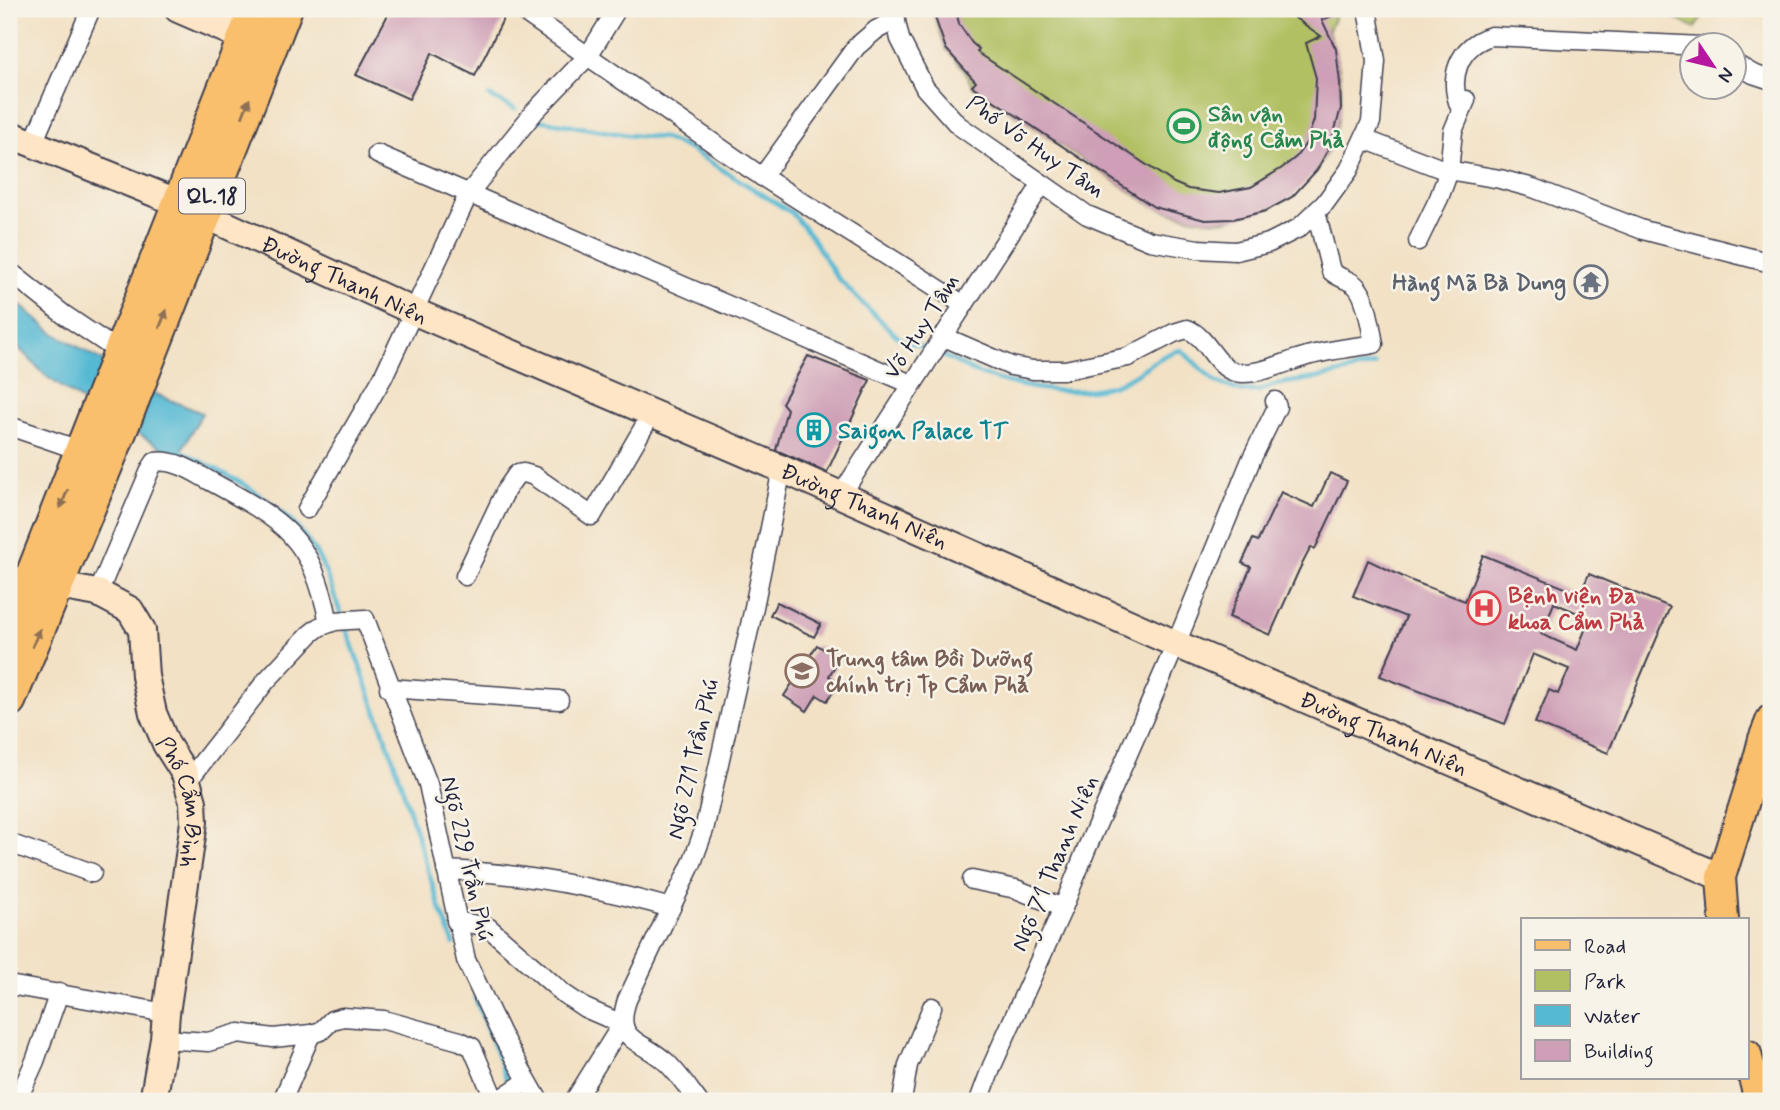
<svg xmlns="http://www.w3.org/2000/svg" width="1780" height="1110" font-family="Mynerve,sans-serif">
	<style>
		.green { fill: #b1c062; stroke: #6a714e; stroke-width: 2 }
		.water { fill: #55b9d4; stroke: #3c6e88; stroke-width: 2 }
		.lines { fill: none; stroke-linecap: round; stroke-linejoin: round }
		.stream { stroke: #55b9d4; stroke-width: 4.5 }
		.building { fill: #ce9fb6; fill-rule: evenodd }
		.street-casing { stroke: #413f50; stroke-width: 21 }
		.secondary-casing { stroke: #413f50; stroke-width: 30 }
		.primary-casing { stroke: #413f50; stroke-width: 32 }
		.highway-casing { stroke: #413f50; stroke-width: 37 }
		.street { stroke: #fff; stroke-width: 18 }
		.secondary { stroke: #fde5c5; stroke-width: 26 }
		.primary { stroke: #f9bf6d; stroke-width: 28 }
		.highway { stroke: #f9bf6d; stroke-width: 33 }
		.oneway { fill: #8e7054 }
		.labels { text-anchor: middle; stroke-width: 5; stroke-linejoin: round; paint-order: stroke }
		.shield { fill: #f7f3e8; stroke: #62616f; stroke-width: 2 }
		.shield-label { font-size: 21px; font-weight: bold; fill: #22223b }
		.leisure-label { font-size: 23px; font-weight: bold; fill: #27864d; stroke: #f7f3e8; text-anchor: start }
		.street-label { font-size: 23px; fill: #22223b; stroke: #f7f3e8 }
		.worship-label { font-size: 23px; font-weight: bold; fill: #5b616d; stroke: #f7f3e8; text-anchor: end }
		.culture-label { font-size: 23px; font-weight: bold; fill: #0d838f; stroke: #f7f3e8; text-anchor: start }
		.health-label { font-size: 23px; font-weight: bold; fill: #be3a42; stroke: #f7f3e8; text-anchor: start }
		.education-label { font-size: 23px; font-weight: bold; fill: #785e54; stroke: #f7f3e8; text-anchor: start }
	</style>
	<rect width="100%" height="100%" fill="#f7f3e8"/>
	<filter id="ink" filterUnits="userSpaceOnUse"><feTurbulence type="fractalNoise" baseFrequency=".0143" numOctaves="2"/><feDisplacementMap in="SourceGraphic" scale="14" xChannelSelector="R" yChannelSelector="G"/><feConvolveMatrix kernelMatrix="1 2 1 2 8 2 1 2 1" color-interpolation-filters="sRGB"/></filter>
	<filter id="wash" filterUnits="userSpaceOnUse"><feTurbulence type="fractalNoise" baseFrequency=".00686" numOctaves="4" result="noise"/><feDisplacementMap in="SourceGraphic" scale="28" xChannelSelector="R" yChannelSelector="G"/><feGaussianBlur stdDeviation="1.57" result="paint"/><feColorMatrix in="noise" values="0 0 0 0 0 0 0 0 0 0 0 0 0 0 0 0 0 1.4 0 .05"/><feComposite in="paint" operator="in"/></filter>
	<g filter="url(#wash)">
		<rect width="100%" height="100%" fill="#f2e1c5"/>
		<g class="green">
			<path d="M932 9H1327L1336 14 1328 32C1346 70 1345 119 1325 156 1322 160 1320 166 1317 170 1312 175 1243 215 1234 218 1211 226 1173 213 1151 205L972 86 964 69 946 49Z"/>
			<polygon points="1655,9 1707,9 1695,28"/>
		</g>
		<polygon class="water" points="9,296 52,332 100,359 146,390 202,413 178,457 82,401 46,376 9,338"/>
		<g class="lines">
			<g class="stream">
				<polyline points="489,96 515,109"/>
				<polyline points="533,119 627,135 663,138 689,149 792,213 811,236 836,276 858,299 899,338 922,347"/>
				<path d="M940 355C954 360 966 369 980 374 1021 388 1071 398 1114 385 1138 377 1156 355 1181 350L1216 382 1240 391H1258L1278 384 1323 377 1375 365"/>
				<path d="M179 450C229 475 280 499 312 547 326 567 333 594 342 617"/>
				<polyline points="345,625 392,755 439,905 454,944"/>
				<polyline points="475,998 510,1088"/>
			</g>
		</g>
		<g id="blocks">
			<g class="building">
				<polygon points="391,9 508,9 475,76 432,53 409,99 356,75"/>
				<polygon points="932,9 956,9 959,24 972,43 979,49 977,52 1174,183 1188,189 1219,193 1251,187 1282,168 1296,157 1306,143 1314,120 1316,78 1306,43 1321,36 1282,9 1349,9 1322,20 1336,49 1340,83 1341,108 1331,144 1317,170 1292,197 1266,211 1233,219 1205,220 1154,207 972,86 976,82 946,49"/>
				<polygon points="808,356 870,380 827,472 776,450 787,409 782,403"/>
				<polygon points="1330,473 1347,481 1315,549 1311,547 1299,570 1270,635 1229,617 1251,567 1242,563 1253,539 1258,541 1281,492 1314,507"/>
				<path d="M1483 555 1580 594 1589 574 1670 607 1608 753 1535 723 1549 690 1558 694 1569 669 1533 654 1505 724 1380 676 1406 617 1353 596 1368 560 1412 581 1465 601ZM1554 603 1590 618 1577 650 1541 634Z"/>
				<polygon points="777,602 821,624 814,637 770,615"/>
				<polygon points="817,645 839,659 829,676 839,683 827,701 817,695 807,711 784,696"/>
			</g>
		</g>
	</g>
	<g filter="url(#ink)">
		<use href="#blocks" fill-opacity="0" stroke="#413f50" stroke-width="2"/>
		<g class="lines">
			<defs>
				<g id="street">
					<polyline points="520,9 752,170 964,305"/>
					<polyline points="893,9 900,39 925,88 958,125 1087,215 1150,241 1198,249 1236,251 1269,243 1299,228 1325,203 1349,170 1371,122 1376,61 1367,9"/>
					<polyline points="1734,63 1753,74 1771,80"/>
					<path d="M1461 110C1447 79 1458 46 1491 36L1702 46"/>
					<polyline points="1364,139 1442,169 1500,179 1533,188 1643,230 1771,263"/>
					<polyline points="33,143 91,9"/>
					<polyline points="377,154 911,384"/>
					<polyline points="762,177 856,47 876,30 896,20"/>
					<polyline points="1418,241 1439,198 1449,171 1453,131 1466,100"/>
					<polyline points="9,271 63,314 121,353"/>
					<path d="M942 336 1011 366 1033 370H1065L1128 357 1174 333 1187 329C1208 337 1214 366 1235 372 1255 377 1285 362 1304 357 1327 350 1351 348 1374 344 1371 329 1367 295 1355 285 1348 279 1338 278 1331 271L1316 212"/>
					<polyline points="9,426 82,451"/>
					<polyline points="841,495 1042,184"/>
					<polyline points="307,509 383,377 469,193 535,111 588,56 617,9"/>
					<polyline points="465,576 506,490 517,474 524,473 534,476 592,516 652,413"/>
					<path d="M98 593 151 468 155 462C175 459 194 472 210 481 284 521 312 537 329 623"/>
					<polyline points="389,688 559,700"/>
					<polyline points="187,782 266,681 310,634 319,627 335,621 365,619 428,784 466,960 501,1034 539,1101"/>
					<polyline points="9,843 92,873"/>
					<path d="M446 870C523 873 597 887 671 908"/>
					<polyline points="972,880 1016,889 1063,908"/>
					<polyline points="456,921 488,927 564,994 585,1008 622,1024 574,1101"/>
					<polyline points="9,985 166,1013"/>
					<polyline points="164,1039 208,1042 239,1033 273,1038 311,1034 321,1031 332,1020 343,1017 384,1020 460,1041 472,1047 495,1101"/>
					<polyline points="17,1101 35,1061 59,993"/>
					<polyline points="282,1101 311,1034"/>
					<polyline points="497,1101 527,1081"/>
					<path d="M698 1101C688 1088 678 1073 666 1062 641 1039 613 1043 627 1000L692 863 704 830 753 612 782 469"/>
					<polyline points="902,1101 908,1065 932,1007"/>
					<polyline points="979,1101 992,1066 1063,908 1086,850 1176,644 1251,460 1277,407 1275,401"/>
				</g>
				<g id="secondary">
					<polyline points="178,9 245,38"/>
					<path id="s1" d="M9 134 179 203 415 312 782 469 1176 644 1721 877"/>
					<path id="s2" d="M40 583 98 593 130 610 142 630 145 676 153 713 166 744 185 774 193 802 194 822 166 1013 164 1039 153 1101"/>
				</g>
				<g id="primary">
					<polyline points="1724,919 1721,877 1756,766 1763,739 1771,719"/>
					<polyline points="1747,1054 1759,1101"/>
				</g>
				<g id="highway">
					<polyline points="9,635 256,9"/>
					<polyline points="9,700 122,426 285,9"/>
				</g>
			</defs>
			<use href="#street" class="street-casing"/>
			<use href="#secondary" class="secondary-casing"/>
			<use href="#primary" class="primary-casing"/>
			<use href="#highway" class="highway-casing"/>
			<use href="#street" class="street"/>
			<use href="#secondary" class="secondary"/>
			<use href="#primary" class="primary"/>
			<use href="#highway" class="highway"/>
		</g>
		<defs><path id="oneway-solid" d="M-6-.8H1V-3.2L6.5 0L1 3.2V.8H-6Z" transform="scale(1.75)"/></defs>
		<g class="oneway">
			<use href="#oneway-solid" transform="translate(246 108) rotate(-69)"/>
			<use href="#oneway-solid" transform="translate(163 319) rotate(-68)"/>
			<use href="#oneway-solid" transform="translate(64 499) rotate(112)"/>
			<use href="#oneway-solid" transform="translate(36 638) rotate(-67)"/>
		</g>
	</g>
	<defs>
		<symbol id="stadium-ring" viewBox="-11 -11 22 22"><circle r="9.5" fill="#f7f3e8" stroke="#2e9e5b" stroke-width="1.5"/><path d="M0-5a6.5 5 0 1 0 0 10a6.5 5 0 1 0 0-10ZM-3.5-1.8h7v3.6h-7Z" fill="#2e9e5b"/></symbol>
		<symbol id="temple-ring" viewBox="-11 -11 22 22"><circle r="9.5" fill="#f7f3e8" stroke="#6b7280" stroke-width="1.5"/><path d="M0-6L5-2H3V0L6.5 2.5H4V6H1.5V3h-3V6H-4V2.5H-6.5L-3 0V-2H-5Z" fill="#6b7280"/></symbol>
		<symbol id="building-ring" viewBox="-11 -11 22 22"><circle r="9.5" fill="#f7f3e8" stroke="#0f9aa8" stroke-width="1.5"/><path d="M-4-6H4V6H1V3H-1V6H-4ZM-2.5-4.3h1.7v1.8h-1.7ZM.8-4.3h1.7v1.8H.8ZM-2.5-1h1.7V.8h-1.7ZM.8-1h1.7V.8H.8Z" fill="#0f9aa8"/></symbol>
		<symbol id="hospital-ring" viewBox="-11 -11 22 22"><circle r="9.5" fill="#f7f3e8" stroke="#e0444e" stroke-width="1.5"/><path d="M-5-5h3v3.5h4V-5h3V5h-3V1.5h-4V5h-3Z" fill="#e0444e"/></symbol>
		<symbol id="university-ring" viewBox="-11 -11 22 22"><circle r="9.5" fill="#f7f3e8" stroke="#8d6e63" stroke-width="1.5"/><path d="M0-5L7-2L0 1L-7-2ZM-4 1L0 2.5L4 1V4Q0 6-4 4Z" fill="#8d6e63"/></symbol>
	</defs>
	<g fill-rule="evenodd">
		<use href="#stadium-ring" x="1165" y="107" width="38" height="38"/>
		<use href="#temple-ring" x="1572" y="263" width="38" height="38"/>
		<use href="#building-ring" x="795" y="411" width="38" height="38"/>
		<use href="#hospital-ring" x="1465" y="589" width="38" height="38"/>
		<use href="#university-ring" x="783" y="652" width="38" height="38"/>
	</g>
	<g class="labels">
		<rect class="shield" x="179" y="178.5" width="66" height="35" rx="5"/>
		<g class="shield-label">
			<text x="212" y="203">QL.18</text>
		</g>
		<g class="leisure-label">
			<text x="1208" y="121">Sân vận<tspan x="1208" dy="26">động Cẩm Phả</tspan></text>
		</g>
		<g class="street-label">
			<text transform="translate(1036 146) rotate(35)" y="8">Phố Võ Huy Tâm</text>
			<text dy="8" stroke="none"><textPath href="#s1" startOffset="366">Đường Thanh Niên</textPath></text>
			<text transform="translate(921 326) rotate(-57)" y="8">Võ Huy Tâm</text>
			<text dy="8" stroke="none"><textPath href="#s1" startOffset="933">Đường Thanh Niên</textPath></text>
			<text dy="8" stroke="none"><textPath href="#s1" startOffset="1500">Đường Thanh Niên</textPath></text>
			<text transform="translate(692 759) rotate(-77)" y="8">Ngõ 271 Trần Phú</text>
			<text dy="8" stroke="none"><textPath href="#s2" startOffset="298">Phố Cẩm Bình</textPath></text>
			<text transform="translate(468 858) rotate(77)" y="8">Ngõ 229 Trần Phú</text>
			<text transform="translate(1054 863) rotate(-67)" y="8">Ngõ 71 Thanh Niên</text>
		</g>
		<g class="worship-label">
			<text x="1566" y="290">Hàng Mã Bà Dung</text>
		</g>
		<g class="culture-label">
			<text x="838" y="438">Saigon Palace TT</text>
		</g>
		<g class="health-label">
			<text x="1508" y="603">Bệnh viện Đa<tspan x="1508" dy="26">khoa Cẩm Phả</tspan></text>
		</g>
		<g class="education-label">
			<text x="826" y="666">Trung tâm Bồi Dưỡng<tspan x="826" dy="26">chính trị Tp Cẩm Phả</tspan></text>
		</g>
	</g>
	<rect width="1780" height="1110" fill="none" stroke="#f7f3e8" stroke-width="35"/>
	<rect x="1521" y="918" width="228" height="161" fill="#f7f3e8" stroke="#a29fa3" stroke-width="2"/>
	<rect x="1535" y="940" width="35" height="10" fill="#f9bf6d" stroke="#a29fa3" stroke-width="2"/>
	<text x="1584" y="953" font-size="21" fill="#22223b">Road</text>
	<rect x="1535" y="970" width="35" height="21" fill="#b1c062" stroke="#a29fa3" stroke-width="2"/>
	<text x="1584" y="988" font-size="21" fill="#22223b">Park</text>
	<rect x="1535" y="1005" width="35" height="21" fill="#55b9d4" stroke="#a29fa3" stroke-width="2"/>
	<text x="1584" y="1023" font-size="21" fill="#22223b">Water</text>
	<rect x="1535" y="1040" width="35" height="21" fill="#ce9fb6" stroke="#a29fa3" stroke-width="2"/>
	<text x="1584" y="1058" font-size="21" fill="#22223b">Building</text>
	<g transform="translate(1713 66) rotate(125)"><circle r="33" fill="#f7f3e8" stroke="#a29fa3" stroke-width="2"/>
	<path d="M0-5L12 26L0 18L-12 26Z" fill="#b5179e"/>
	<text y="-10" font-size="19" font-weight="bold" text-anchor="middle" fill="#22223b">N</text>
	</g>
</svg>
